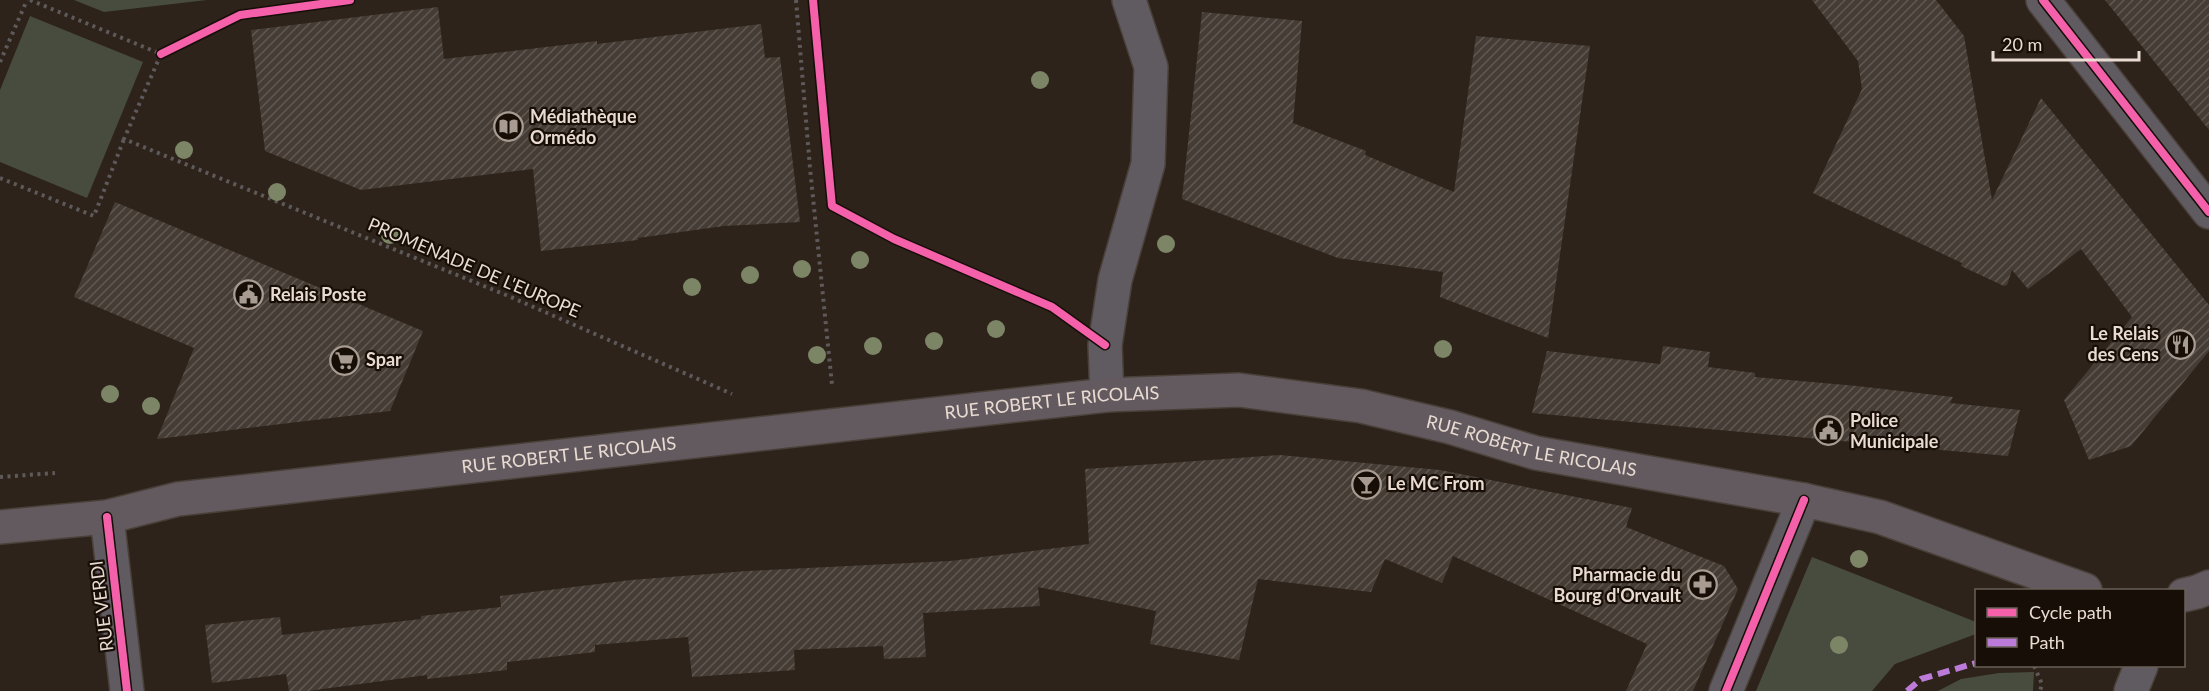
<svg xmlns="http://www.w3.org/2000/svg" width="2209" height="691" font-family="Lato,sans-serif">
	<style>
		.green { fill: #474c3e }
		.building { fill: url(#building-hatch) }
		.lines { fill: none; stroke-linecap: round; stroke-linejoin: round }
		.minor-casing { stroke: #494039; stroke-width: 36 }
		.major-casing { stroke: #494039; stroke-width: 36 }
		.path { stroke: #5e595a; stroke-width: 4; stroke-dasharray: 3 4.5; stroke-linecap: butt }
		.minor { stroke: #605a61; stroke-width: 33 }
		.major { stroke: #635a5f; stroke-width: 33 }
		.quiet { stroke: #bd7bd9; stroke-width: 6; stroke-dasharray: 12 6; stroke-linecap: butt }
		.cycleway-casing { stroke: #160e07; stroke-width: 11 }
		.cycleway { stroke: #f560ab; stroke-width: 8 }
		.tree { fill: #7c8566 }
		.labels { text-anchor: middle; stroke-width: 4.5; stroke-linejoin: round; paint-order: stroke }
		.poi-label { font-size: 18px; font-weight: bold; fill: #e9dbd2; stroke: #160e07; text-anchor: start }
		.street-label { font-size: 18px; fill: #e9dbd2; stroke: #160e07 }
	</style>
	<defs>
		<pattern id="building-hatch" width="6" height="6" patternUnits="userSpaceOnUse" patternTransform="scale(1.5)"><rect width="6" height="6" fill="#453d35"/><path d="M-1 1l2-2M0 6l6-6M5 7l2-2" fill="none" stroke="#605851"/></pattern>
	</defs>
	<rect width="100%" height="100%" fill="#2d231a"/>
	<g class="green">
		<polygon points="74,0 207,0 104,12"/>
		<polygon points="30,16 143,62 87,198 0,162 0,90"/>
		<polygon points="1812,557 1976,622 1976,634 1895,664 1872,691 1756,691"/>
		<polygon points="2034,672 2033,691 1938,691 1961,679 1999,673"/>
	</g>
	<g class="building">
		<polygon points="1812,0 1936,0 1964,36 1992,200 2041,98 2209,305 2209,351 2131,446 2089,460 2064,400 2132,317 2081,249 2028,289 2012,270 2007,285 2004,286 1961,266 1962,263 1813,193 1862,89 1858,61"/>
		<polygon points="2105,0 2209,0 2209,130"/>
		<polygon points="438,7 444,59 597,41 597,44 761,24 765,58 780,57 800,222 724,226 638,238 638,240 541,251 533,169 361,190 265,151 251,30"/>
		<polygon points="1202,12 1302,21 1293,123 1366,151 1365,155 1454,192 1476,36 1590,46 1548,338 1440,297 1443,272 1338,258 1182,199"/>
		<polygon points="115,202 423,331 390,411 157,439 194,348 74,297"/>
		<polygon points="1663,346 1710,352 1708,367 1755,373 1755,377 1857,386 1953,397 1950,403 2020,410 2008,456 1532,413 1547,351 1660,364"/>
		<polygon points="1280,455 1440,470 1632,508 1626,527 1724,566 1738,589 1693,691 1626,691 1647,644 1453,556 1442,583 1385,559 1371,592 1258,579 1239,660 1150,644 1156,611 1038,587 1040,606 923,613 926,657 884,659 883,646 794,650 795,670 692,677 688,637 595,645 595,652 507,662 507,670 427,679 427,675 308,691 289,691 286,674 212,683 205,625 280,617 282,635 421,619 421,616 501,607 500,596 631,580 747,571 950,561 1089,544 1085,469"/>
	</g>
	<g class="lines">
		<defs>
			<g id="minor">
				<polyline points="2043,0 2209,212"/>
				<polyline points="1107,395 1105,345 1115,280 1148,164 1151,67 1129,0"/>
				<polyline points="107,517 127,691"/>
				<polyline points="1726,691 1804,500"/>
				<polyline points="2131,691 2141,666"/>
			</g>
			<g id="major">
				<path id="s1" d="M0 527 107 517 178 499 1107 395 1239 390 1361 406 1450 427 1536 453 1804 500 1880 517 2085 590"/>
				<polyline points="2184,595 2197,592 2209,587"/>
			</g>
		</defs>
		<use href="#minor" class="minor-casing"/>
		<use href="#major" class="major-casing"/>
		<g class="path">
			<polyline points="30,0 161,54 124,139 506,295 732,394"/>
			<polyline points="796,0 810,168 832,385"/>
			<polyline points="0,62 27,0"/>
			<polyline points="0,178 94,216 124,139"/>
			<polyline points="0,477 55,473"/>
			<polyline points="2034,666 2042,684 2040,691"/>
		</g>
		<use href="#minor" class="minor"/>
		<use href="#major" class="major"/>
		<polyline class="quiet" points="1907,691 1921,679 1976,663"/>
		<defs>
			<g id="cycleway">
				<polyline points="813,0 832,206 894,239 1052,307 1105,345"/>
				<polyline points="2043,0 2209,212"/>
				<polyline points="161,54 240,15 350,0"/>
				<polyline points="107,517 127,691"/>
				<polyline points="1726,691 1804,500"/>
			</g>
		</defs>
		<use href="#cycleway" class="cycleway-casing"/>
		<use href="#cycleway" class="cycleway"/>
	</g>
	<g class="tree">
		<circle cx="1040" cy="80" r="9"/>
		<circle cx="184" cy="150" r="9"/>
		<circle cx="277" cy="192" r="9"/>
		<circle cx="390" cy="235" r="9"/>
		<circle cx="1166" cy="244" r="9"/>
		<circle cx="860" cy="260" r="9"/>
		<circle cx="802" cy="269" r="9"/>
		<circle cx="750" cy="275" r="9"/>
		<circle cx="692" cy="287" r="9"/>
		<circle cx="996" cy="329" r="9"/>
		<circle cx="934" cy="341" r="9"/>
		<circle cx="873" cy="346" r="9"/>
		<circle cx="1443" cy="349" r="9"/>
		<circle cx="817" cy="355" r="9"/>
		<circle cx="110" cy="394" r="9"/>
		<circle cx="151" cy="406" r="9"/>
		<circle cx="1859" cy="559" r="9"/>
		<circle cx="1839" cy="645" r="9"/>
	</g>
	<defs>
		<symbol id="library-ring" viewBox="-11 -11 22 22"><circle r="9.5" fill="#160e07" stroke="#a79b92" stroke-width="1.5"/><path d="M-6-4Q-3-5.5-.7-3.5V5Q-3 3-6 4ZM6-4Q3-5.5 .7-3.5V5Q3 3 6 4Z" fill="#a79b92"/></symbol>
		<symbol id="civic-ring" viewBox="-11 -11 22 22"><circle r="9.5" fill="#160e07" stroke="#a79b92" stroke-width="1.5"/><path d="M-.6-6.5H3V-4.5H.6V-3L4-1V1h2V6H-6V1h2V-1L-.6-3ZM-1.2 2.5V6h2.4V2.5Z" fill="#a79b92"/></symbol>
		<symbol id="restaurant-ring" viewBox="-11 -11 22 22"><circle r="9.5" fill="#160e07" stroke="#a79b92" stroke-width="1.5"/><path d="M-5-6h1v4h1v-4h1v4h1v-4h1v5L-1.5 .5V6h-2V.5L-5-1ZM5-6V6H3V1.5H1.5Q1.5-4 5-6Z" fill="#a79b92"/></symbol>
		<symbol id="supermarket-ring" viewBox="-11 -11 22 22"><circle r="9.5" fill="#160e07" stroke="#a79b92" stroke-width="1.5"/><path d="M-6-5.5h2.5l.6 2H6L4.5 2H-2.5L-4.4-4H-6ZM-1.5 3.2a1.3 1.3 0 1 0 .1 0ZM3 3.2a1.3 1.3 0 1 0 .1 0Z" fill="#a79b92"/></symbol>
		<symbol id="bar-ring" viewBox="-11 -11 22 22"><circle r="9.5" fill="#160e07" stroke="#a79b92" stroke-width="1.5"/><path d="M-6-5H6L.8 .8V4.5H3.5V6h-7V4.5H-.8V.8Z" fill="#a79b92"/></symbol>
		<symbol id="pharmacy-ring" viewBox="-11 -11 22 22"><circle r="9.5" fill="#160e07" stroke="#a79b92" stroke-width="1.5"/><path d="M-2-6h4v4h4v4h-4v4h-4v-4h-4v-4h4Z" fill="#a79b92"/></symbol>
	</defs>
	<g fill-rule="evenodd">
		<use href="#library-ring" x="492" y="110" width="33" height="33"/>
		<use href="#civic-ring" x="232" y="278" width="33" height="33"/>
		<use href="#restaurant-ring" x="2164" y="328" width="33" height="33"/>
		<use href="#supermarket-ring" x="328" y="344" width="33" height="33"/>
		<use href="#civic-ring" x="1812" y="414" width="33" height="33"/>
		<use href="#bar-ring" x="1350" y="468" width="33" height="33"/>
		<use href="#pharmacy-ring" x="1686" y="568" width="33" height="33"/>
	</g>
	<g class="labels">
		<g class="poi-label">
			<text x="530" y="123">Médiathèque<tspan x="530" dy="21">Ormédo</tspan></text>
			<text x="270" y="301">Relais Poste</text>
			<text x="2159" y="340" text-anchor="end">Le Relais<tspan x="2159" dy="21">des Cens</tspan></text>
			<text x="366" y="366">Spar</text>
			<text x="1850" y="427">Police<tspan x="1850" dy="21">Municipale</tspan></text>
			<text x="1387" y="490">Le MC From</text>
			<text x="1681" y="581" text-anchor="end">Pharmacie du<tspan x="1681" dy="21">Bourg d'Orvault</tspan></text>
		</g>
		<g class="street-label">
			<text transform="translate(474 268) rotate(23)" y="6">PROMENADE DE L'EUROPE</text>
			<text dy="6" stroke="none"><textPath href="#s1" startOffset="1060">RUE ROBERT LE RICOLAIS</textPath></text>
			<text dy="6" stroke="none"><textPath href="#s1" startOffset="1546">RUE ROBERT LE RICOLAIS</textPath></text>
			<text dy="6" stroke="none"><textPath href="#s1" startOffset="574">RUE ROBERT LE RICOLAIS</textPath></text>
			<text transform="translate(102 606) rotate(-97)" y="6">RUE VERDI</text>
		</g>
	</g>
	<rect x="1975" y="589" width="210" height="78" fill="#160e07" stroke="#6a6058" stroke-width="1.5"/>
	<rect x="1987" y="608" width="30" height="9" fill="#f560ab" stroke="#6a6058" stroke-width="1.5"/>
	<text x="2029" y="619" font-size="18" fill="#e9dbd2">Cycle path</text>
	<rect x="1987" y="638" width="30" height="9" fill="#bd7bd9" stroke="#6a6058" stroke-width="1.5"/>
	<text x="2029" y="649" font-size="18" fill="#e9dbd2">Path</text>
	<path d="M1993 51v9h146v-9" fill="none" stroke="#e9dbd2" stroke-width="3"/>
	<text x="2002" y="51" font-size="18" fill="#e9dbd2" stroke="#160e07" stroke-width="4.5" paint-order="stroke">20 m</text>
</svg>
